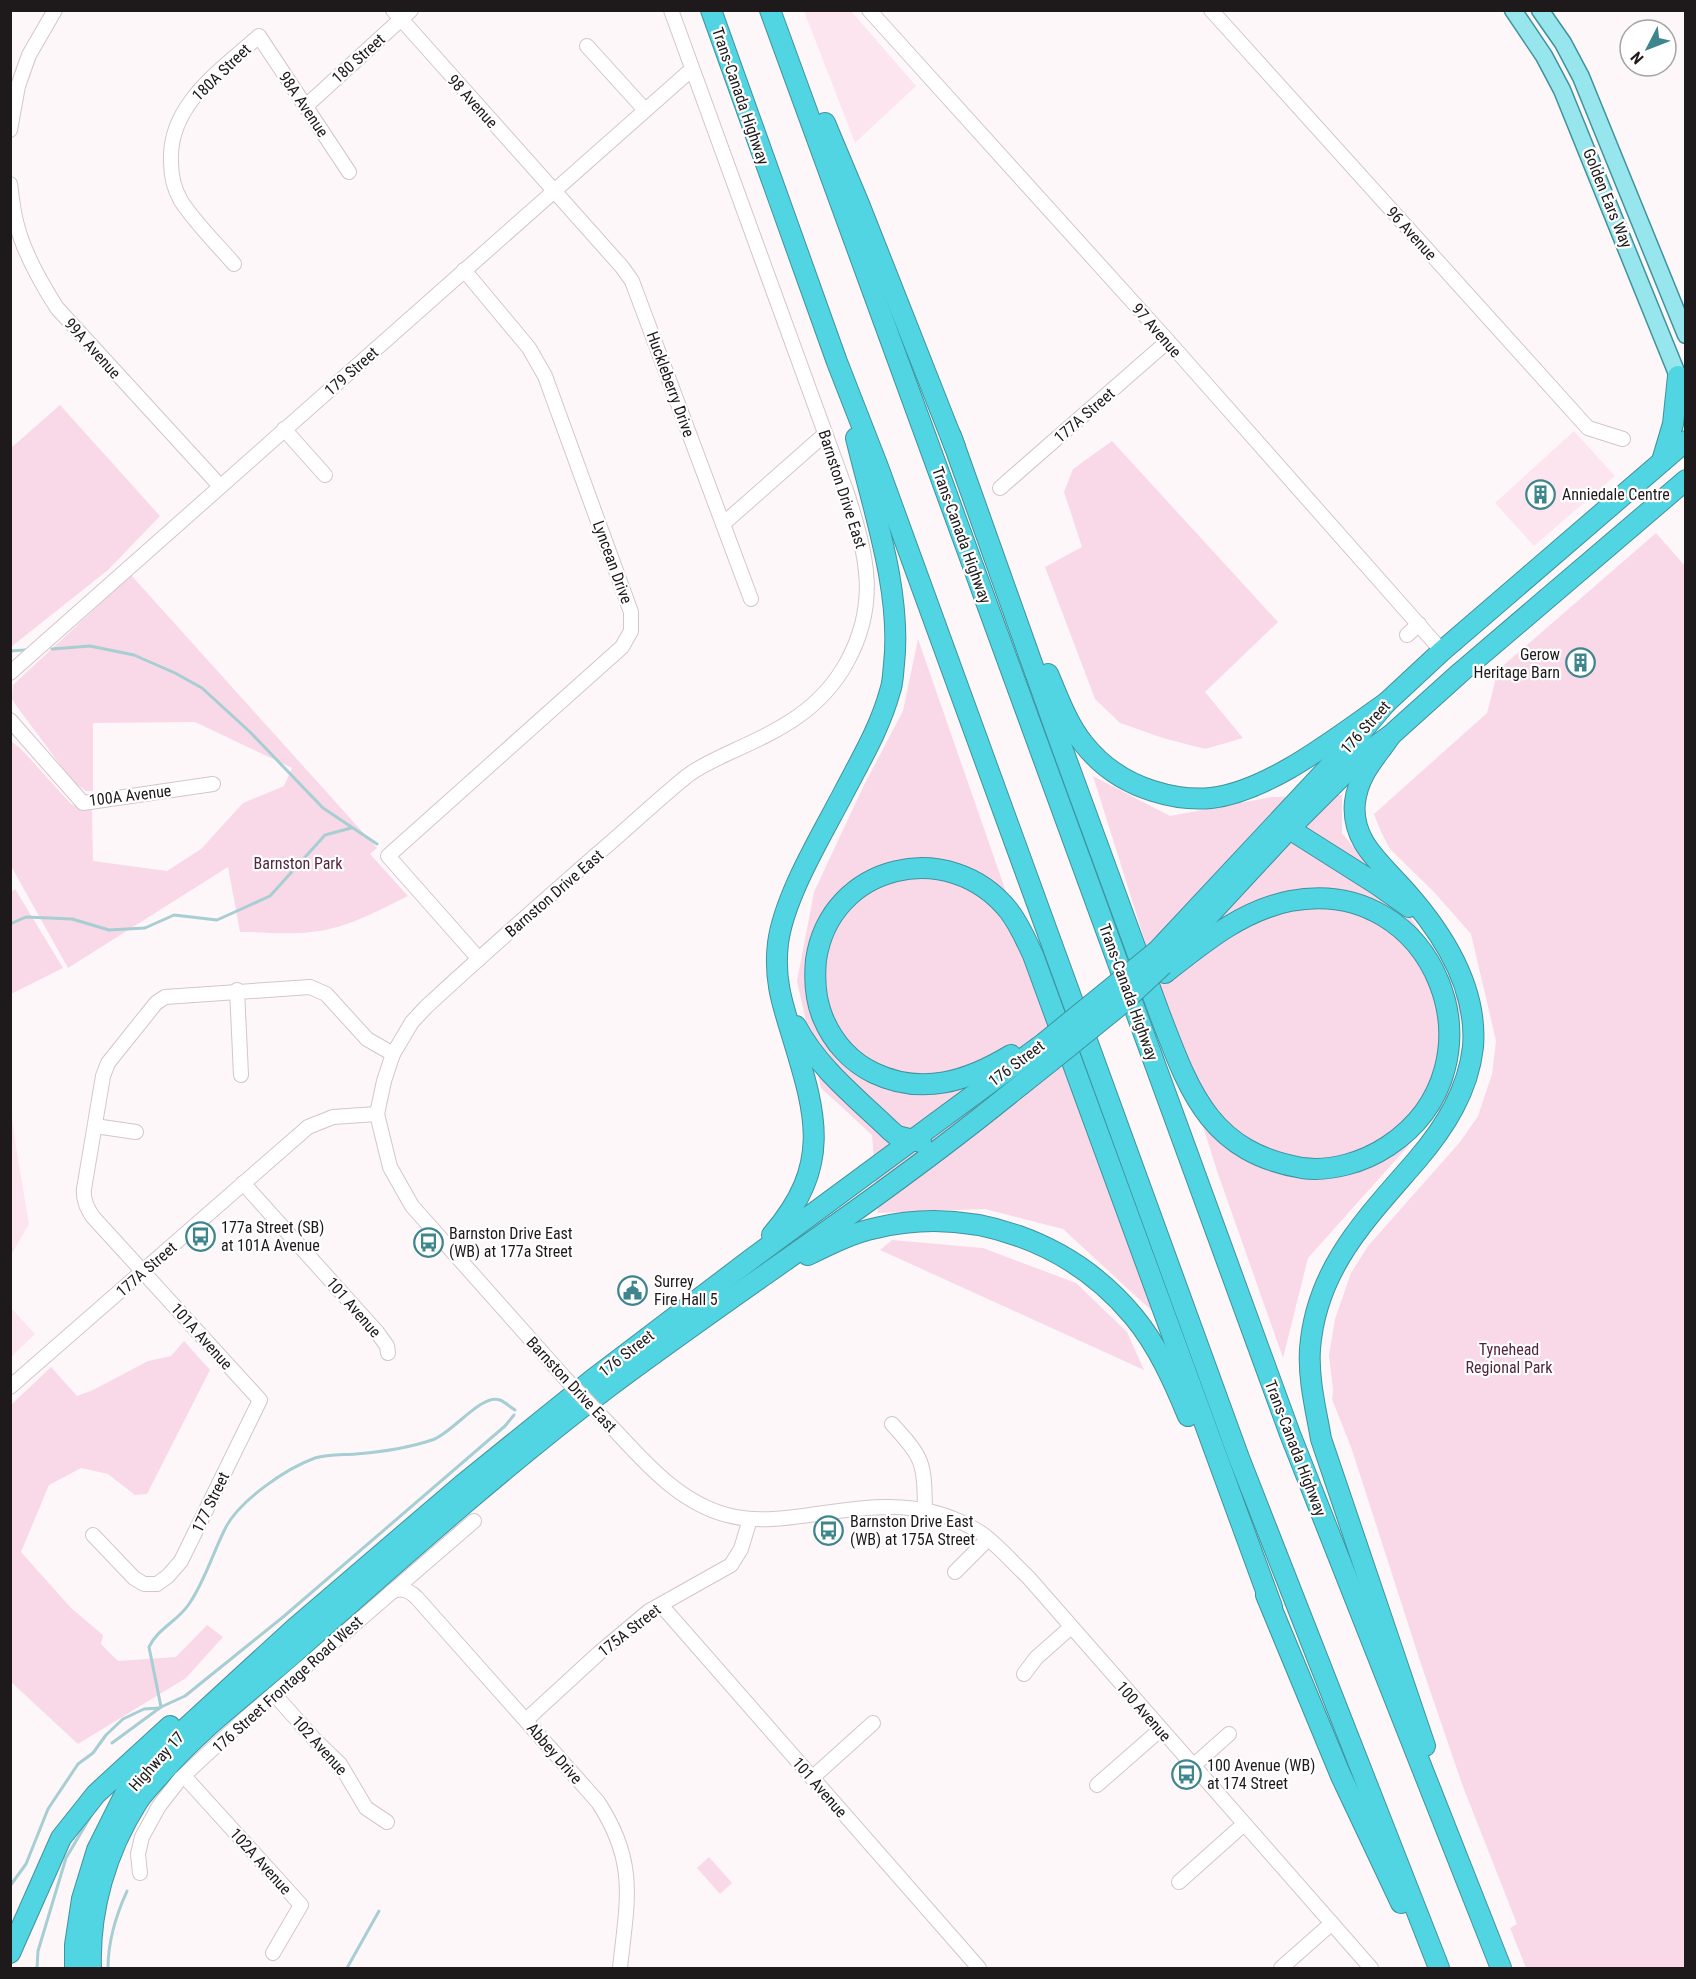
<svg xmlns="http://www.w3.org/2000/svg" width="1696" height="1979" font-family="'Roboto Condensed',sans-serif">
	<style>
		.built { fill: #fde5ef }
		.green { fill: #f9d9e7 }
		.lines { fill: none; stroke-linecap: round; stroke-linejoin: round }
		.stream { stroke: #a6ced3; stroke-width: 3 }
		.minor-casing { stroke: #d4c5cb; stroke-width: 16 }
		.major-casing { stroke: #3f939d; stroke-width: 19 }
		.highway-casing { stroke: #3f939d; stroke-width: 22 }
		.minor { stroke: #fff; stroke-width: 14 }
		.major { stroke: #97e6ee; stroke-width: 16 }
		.highway { stroke: #51d5e3; stroke-width: 20 }
		.minor-bridge-casing { stroke: #d4c5cb; stroke-width: 16; stroke-linecap: butt }
		.highway-bridge-casing { stroke: #3f939d; stroke-width: 22; stroke-linecap: butt }
		.minor-bridge { stroke: #fff; stroke-width: 14 }
		.highway-bridge { stroke: #51d5e3; stroke-width: 20 }
		.labels { text-anchor: middle; stroke-width: 4.5; stroke-linejoin: round; paint-order: stroke }
		.street-label { font-size: 16px; fill: #1e191b; stroke: #fff }
		.poi-label { font-size: 16px; fill: #1e191b; stroke: #fff; text-anchor: start }
		.park-label { font-size: 16px; fill: #52263c; stroke: #fff }
	</style>
	<rect width="100%" height="100%" fill="#fef7fa"/>
	<g class="built">
		<polygon points="804,11 851,11 916,86 855,143"/>
		<polygon points="1574,431 1615,476 1534,546 1495,503"/>
		<polygon points="10,1102 16,1147 29,1224 11,1255"/>
		<polygon points="11,1308 35,1334 11,1357"/>
	</g>
	<g class="green">
		<polygon points="60,405 160,516 108,570 11,647 11,448"/>
		<polygon points="1112,441 1278,622 1205,692 1243,738 1205,749 1163,738 1120,723 1095,699 1045,567 1082,547 1064,492 1073,469"/>
		<polygon points="1656,533 1686,567 1685,1968 1526,1968 1510,1928 1517,1924 1462,1784 1421,1664 1352,1450 1332,1399 1333,1390 1329,1355 1335,1319 1351,1273 1368,1246 1460,1142 1478,1116 1492,1074 1496,1041 1471,934 1433,891 1390,849 1381,832 1374,814 1487,713 1498,670"/>
		<path d="M131 575 377 848 370 854 408 896C377 911 346 929 311 932 288 935 263 932 240 932L228 867 68 968 11 866 10 740 23 751 71 804 79 808 92 809 93 861 167 871 201 849 243 803 284 786 292 768 195 722 93 723V791H86L73 782 15 704 12 699 13 685Z"/>
		<polygon points="918,639 1152,1311 1063,1229 985,1209 878,1213 872,1135 821,1088 797,981 814,892 864,785 903,711"/>
		<polygon points="1093,776 1170,816 1272,797 1342,795 1342,833 1415,923 1462,1006 1452,1097 1308,1258 1283,1358 1217,1171"/>
		<polygon points="15,889 63,968 11,994 10,893"/>
		<polygon points="892,1240 983,1248 1076,1283 1127,1332 1144,1370 880,1250"/>
		<polygon points="184,1341 210,1370 147,1494 135,1495 108,1474 81,1468 49,1485 21,1552 71,1608 103,1635 101,1644 118,1661 176,1657 207,1625 223,1637 186,1678 78,1744 11,1682 11,1405 51,1367 77,1396 93,1390 148,1361 171,1356"/>
		<polygon points="709,1857 732,1883 720,1894 697,1868"/>
	</g>
	<g class="lines">
		<g class="stream">
			<polyline points="52,649 90,646 134,655 175,673 202,688 250,732 323,808 377,844"/>
			<polyline points="10,651 25,650"/>
			<polyline points="10,924 26,917 72,919 109,930 145,928 174,915 217,920 270,896 325,835 351,828"/>
			<path d="M161 1707 149 1647C158 1628 178 1621 189 1604 205 1581 213 1552 226 1527 240 1500 287 1468 315 1458 328 1454 342 1455 356 1454 381 1452 408 1448 432 1440 452 1434 481 1393 500 1400 505 1402 510 1407 515 1410"/>
			<polyline points="112,1743 161,1707 185,1696 283,1617 505,1426 514,1415"/>
			<polyline points="10,1886 26,1864 48,1809 78,1764 93,1753 106,1735 123,1719 144,1709 159,1708"/>
			<polyline points="37,1968 38,1951 66,1858 92,1814"/>
			<path d="M108 1968C108 1942 116 1915 127 1891"/>
			<polyline points="347,1968 379,1911"/>
		</g>
		<defs>
			<g id="minor">
				<polyline points="393,10 622,267 632,281 751,599"/>
				<polyline points="869,10 1168,341 1442,651"/>
				<polyline points="1211,10 1588,428 1623,439"/>
				<polyline points="587,46 645,110"/>
				<polyline points="306,106 411,10"/>
				<polyline points="10,130 18,86 29,55 55,10"/>
				<path d="M10 184C12 197 13 212 17 225 24 254 41 283 57 308L220 486"/>
				<path d="M234 264C217 244 196 224 181 201 174 189 171 176 171 162 168 105 221 70 259 36L349 172"/>
				<polyline points="464,270 529,348 545,376 631,612 631,631 622,647 388,856 479,959"/>
				<polyline points="284,429 325,475"/>
				<polyline points="1000,488 1168,341"/>
				<polyline points="723,524 825,434"/>
				<polyline points="1407,635 1419,624"/>
				<polyline points="10,673 692,69"/>
				<polyline points="10,720 83,803 213,784"/>
				<polyline points="237,990 241,1075"/>
				<polyline points="95,1126 136,1132"/>
				<polyline points="243,1183 377,1332 387,1346 388,1353"/>
				<path d="M564 1377 412 1206 390 1167 377 1114 384 1081 393 1054 412 1022 426 1007C481 956 538 906 595 856 626 830 656 801 687 776 700 766 716 759 731 752 779 730 820 711 847 662 879 603 867 557 848 496L671 10"/>
				<polyline points="10,1387 308,1127 333,1117 377,1114"/>
				<path d="M609 1424C642 1459 677 1502 727 1515 757 1523 787 1518 817 1514 876 1505 929 1499 981 1533 998 1545 1013 1563 1028 1577L1371 1968"/>
				<path d="M892 1424C924 1459 924 1462 925 1509"/>
				<path d="M93 1535 134 1578 144 1584H157L168 1576 181 1561 260 1400 93 1217C87 1208 83 1200 84 1189L103 1076 108 1063 156 1003 165 997 310 987 326 994 367 1039 393 1054"/>
				<polyline points="955,1572 988,1539"/>
				<path d="M391 1592C401 1587 409 1590 417 1598L598 1802C638 1863 627 1901 620 1968"/>
				<polyline points="661,1605 979,1968"/>
				<polyline points="1024,1674 1036,1658 1071,1627"/>
				<polyline points="274,1694 315,1740 340,1764 366,1808 387,1822"/>
				<polyline points="526,1720 599,1653 649,1611 731,1565 741,1549 750,1519"/>
				<polyline points="1193,1766 1229,1734"/>
				<polyline points="184,1776 301,1905 273,1953"/>
				<polyline points="812,1778 873,1723"/>
				<polyline points="1097,1785 1161,1729"/>
				<polyline points="140,1873 138,1854 142,1837 159,1806 180,1779 247,1717 474,1521"/>
				<polyline points="1179,1882 1244,1824"/>
				<polyline points="1281,1968 1332,1923"/>
			</g>
			<g id="major">
				<polyline points="1513,10 1544,56 1562,90 1682,386"/>
				<polyline points="1540,10 1563,43 1581,77 1686,335"/>
			</g>
			<g id="highway">
				<polyline points="711,10 837,362 878,467 1239,1458 1439,1968"/>
				<polyline points="770,10 1290,1434 1501,1968"/>
				<polyline points="825,123 859,204 955,447"/>
				<path d="M951 436 1061 745 1160 1015C1190 1093 1210 1152 1302 1168 1331 1172 1364 1162 1388 1146 1510 1065 1435 873 1290 901 1241 911 1203 943 1165 973"/>
				<polyline points="1662,461 1673,424 1678,376"/>
				<path d="M1048 674C1058 697 1067 723 1083 743 1101 766 1124 782 1153 791 1172 797 1191 800 1211 798 1270 791 1337 737 1386 703"/>
				<path d="M1391 735C1376 758 1359 772 1355 802 1351 838 1376 859 1398 883 1439 927 1478 985 1473 1047 1468 1091 1445 1127 1417 1160 1367 1218 1316 1268 1310 1349 1308 1379 1316 1410 1321 1439L1425 1746"/>
				<polyline points="1280,823 1378,885 1409,907"/>
				<polyline points="1157,951 1358,736 1386,703 1442,651 1686,441"/>
				<polyline points="1175,952 1289,829 1363,755 1391,735 1461,672 1686,480"/>
				<path d="M796 1026C818 1068 858 1099 891 1131L897 1136 921 1142"/>
				<path d="M1011 1055C968 1081 922 1096 874 1073 851 1062 833 1042 823 1018 815 999 814 981 816 960 830 864 949 836 1009 911 1019 924 1026 940 1033 955L1272 1607"/>
				<path d="M772 1235C833 1164 816 1114 791 1032 781 1000 774 977 778 943 784 897 821 836 843 794 860 761 880 728 890 691 893 683 893 673 894 664 902 592 873 509 856 438"/>
				<path d="M808 1255C830 1244 852 1233 876 1228 972 1205 1072 1242 1134 1317 1158 1346 1174 1382 1188 1416"/>
				<polyline points="1266,1595 1341,1776 1401,1903"/>
				<polyline points="10,1953 61,1838 96,1794 170,1726"/>
				<polyline points="75,1968 75,1945 82,1899 97,1850 126,1792 161,1752 187,1727 295,1628 462,1485 592,1380 750,1260 1044,1043"/>
				<path d="M91 1968C89 1910 106 1851 138 1801 144 1792 153 1783 160 1775 204 1723 261 1684 311 1638 406 1554 501 1469 602 1392 727 1298 859 1213 982 1116 1005 1098 1028 1079 1051 1061"/>
			</g>
		</defs>
		<use href="#minor" class="minor-casing"/>
		<use href="#major" class="major-casing"/>
		<use href="#highway" class="highway-casing"/>
		<use href="#minor" class="minor"/>
		<use href="#major" class="major"/>
		<use href="#highway" class="highway"/>
		<defs>
			<polyline id="minor-bridge" points="564,1377 609,1424"/>
			<g id="highway-bridge">
				<polyline points="1044,1043 1157,951"/>
				<polyline points="1051,1061 1119,1006 1163,965"/>
			</g>
		</defs>
		<use href="#minor-bridge" class="minor-bridge-casing"/>
		<use href="#highway-bridge" class="highway-bridge-casing"/>
		<use href="#minor-bridge" class="minor-bridge"/>
		<use href="#highway-bridge" class="highway-bridge"/>
	</g>
	<defs>
		<symbol id="building-ring" viewBox="-11 -11 22 22"><circle r="9.5" fill="#fff" stroke="#3e858d" stroke-width="1.5"/><path d="M-4-6H4V6H1V3H-1V6H-4ZM-2.5-4.3h1.7v1.8h-1.7ZM.8-4.3h1.7v1.8H.8ZM-2.5-1h1.7V.8h-1.7ZM.8-1h1.7V.8H.8Z" fill="#3e858d"/></symbol>
		<symbol id="bus-ring" viewBox="-11 -11 22 22"><circle r="9.5" fill="#fff" stroke="#3e858d" stroke-width="1.5"/><path d="M-5-6H5V4H4V6H2V4H-2V6H-4V4H-5ZM-3.5-4V0h7V-4ZM-3.5 1.2v1.5H-2V1.2ZM2 1.2v1.5H3.5V1.2Z" fill="#3e858d"/></symbol>
		<symbol id="civic-ring" viewBox="-11 -11 22 22"><circle r="9.5" fill="#fff" stroke="#3e858d" stroke-width="1.5"/><path d="M-.6-6.5H3V-4.5H.6V-3L4-1V1h2V6H-6V1h2V-1L-.6-3ZM-1.2 2.5V6h2.4V2.5Z" fill="#3e858d"/></symbol>
	</defs>
	<g fill-rule="evenodd">
		<use href="#building-ring" x="1524" y="478" width="33" height="33"/>
		<use href="#building-ring" x="1564" y="646" width="33" height="33"/>
		<use href="#bus-ring" x="184" y="1220" width="33" height="33"/>
		<use href="#bus-ring" x="412" y="1226" width="33" height="33"/>
		<use href="#civic-ring" x="616" y="1274" width="33" height="33"/>
		<use href="#bus-ring" x="812" y="1514" width="33" height="33"/>
		<use href="#bus-ring" x="1170" y="1758" width="33" height="33"/>
	</g>
	<g class="labels">
		<g class="street-label">
			<text transform="translate(358 58) rotate(-42)" y="6">180 Street</text>
			<text transform="translate(221 72) rotate(-44)" y="6">180A Street</text>
			<text transform="translate(741 96) rotate(71)" y="6">Trans-Canada Highway</text>
			<text transform="translate(473 101) rotate(48)" y="6">98 Avenue</text>
			<text transform="translate(304 104) rotate(56)" y="6">98A Avenue</text>
			<text transform="translate(1608 198) rotate(68)" y="6">Golden Ears Way</text>
			<text transform="translate(1412 233) rotate(48)" y="6">96 Avenue</text>
			<text transform="translate(1157 330) rotate(49)" y="6">97 Avenue</text>
			<text transform="translate(93 348) rotate(48)" y="6">99A Avenue</text>
			<text transform="translate(351 371) rotate(-41)" y="6">179 Street</text>
			<text transform="translate(671 384) rotate(70)" y="6">Huckleberry Drive</text>
			<text transform="translate(1084 415) rotate(-41)" y="6">177A Street</text>
			<text transform="translate(843 489) rotate(72)" y="6">Barnston Drive East</text>
			<text transform="translate(962 535) rotate(70)" y="6">Trans-Canada Highway</text>
			<text transform="translate(613 562) rotate(70)" y="6">Lyncean Drive</text>
			<text transform="translate(1365 727) rotate(-48)" y="6">176 Street</text>
			<text transform="translate(130 795) rotate(-7)" y="6">100A Avenue</text>
			<text transform="translate(554 893) rotate(-41)" y="6">Barnston Drive East</text>
			<text transform="translate(1129 992) rotate(70)" y="6">Trans-Canada Highway</text>
			<text transform="translate(1016 1063) rotate(-37)" y="6">176 Street</text>
			<text transform="translate(146 1269) rotate(-41)" y="6">177A Street</text>
			<text transform="translate(354 1307) rotate(49)" y="6">101 Avenue</text>
			<text transform="translate(202 1336) rotate(48)" y="6">101A Avenue</text>
			<text transform="translate(626 1353) rotate(-38)" y="6">176 Street</text>
			<text transform="translate(572 1384) rotate(47)" y="6">Barnston Drive East</text>
			<text transform="translate(1296 1448) rotate(69)" y="6">Trans-Canada Highway</text>
			<text transform="translate(210 1502) rotate(-64)" y="6">177 Street</text>
			<text transform="translate(629 1630) rotate(-38)" y="6">175A Street</text>
			<text transform="translate(287 1684) rotate(-42)" y="6">176 Street Frontage Road West</text>
			<text transform="translate(1144 1711) rotate(49)" y="6">100 Avenue</text>
			<text transform="translate(320 1745) rotate(48)" y="6">102 Avenue</text>
			<text transform="translate(555 1753) rotate(49)" y="6">Abbey Drive</text>
			<text transform="translate(156 1761) rotate(-48)" y="6">Highway 17</text>
			<text transform="translate(820 1787) rotate(49)" y="6">101 Avenue</text>
			<text transform="translate(261 1861) rotate(48)" y="6">102A Avenue</text>
		</g>
		<g class="poi-label">
			<text x="1562" y="500">Anniedale Centre</text>
			<text x="1560" y="660" text-anchor="end">Gerow<tspan x="1560" dy="18">Heritage Barn</tspan></text>
			<text x="221" y="1233">177a Street (SB)<tspan x="221" dy="18">at 101A Avenue</tspan></text>
			<text x="449" y="1239">Barnston Drive East<tspan x="449" dy="18">(WB) at 177a Street</tspan></text>
			<text x="654" y="1287">Surrey<tspan x="654" dy="18">Fire Hall 5</tspan></text>
			<text x="850" y="1527">Barnston Drive East<tspan x="850" dy="18">(WB) at 175A Street</tspan></text>
			<text x="1207" y="1771">100 Avenue (WB)<tspan x="1207" dy="18">at 174 Street</tspan></text>
		</g>
		<g class="park-label">
			<text x="298" y="869">Barnston Park</text>
			<text x="1509" y="1355">Tynehead<tspan x="1509" dy="18">Regional Park</tspan></text>
		</g>
	</g>
	<rect width="1696" height="1979" fill="none" stroke="#1e191b" stroke-width="24"/>
	<g transform="translate(1648 48) rotate(228)"><circle r="28" fill="#ffffff" stroke="#a5a3a4" stroke-width="1.5"/>
	<path d="M0-4.5L10 22L0 15L-10 22Z" fill="#3e858d"/>
	<text y="-9" font-size="16" font-weight="bold" text-anchor="middle" fill="#1e191b">N</text>
	</g>
</svg>
